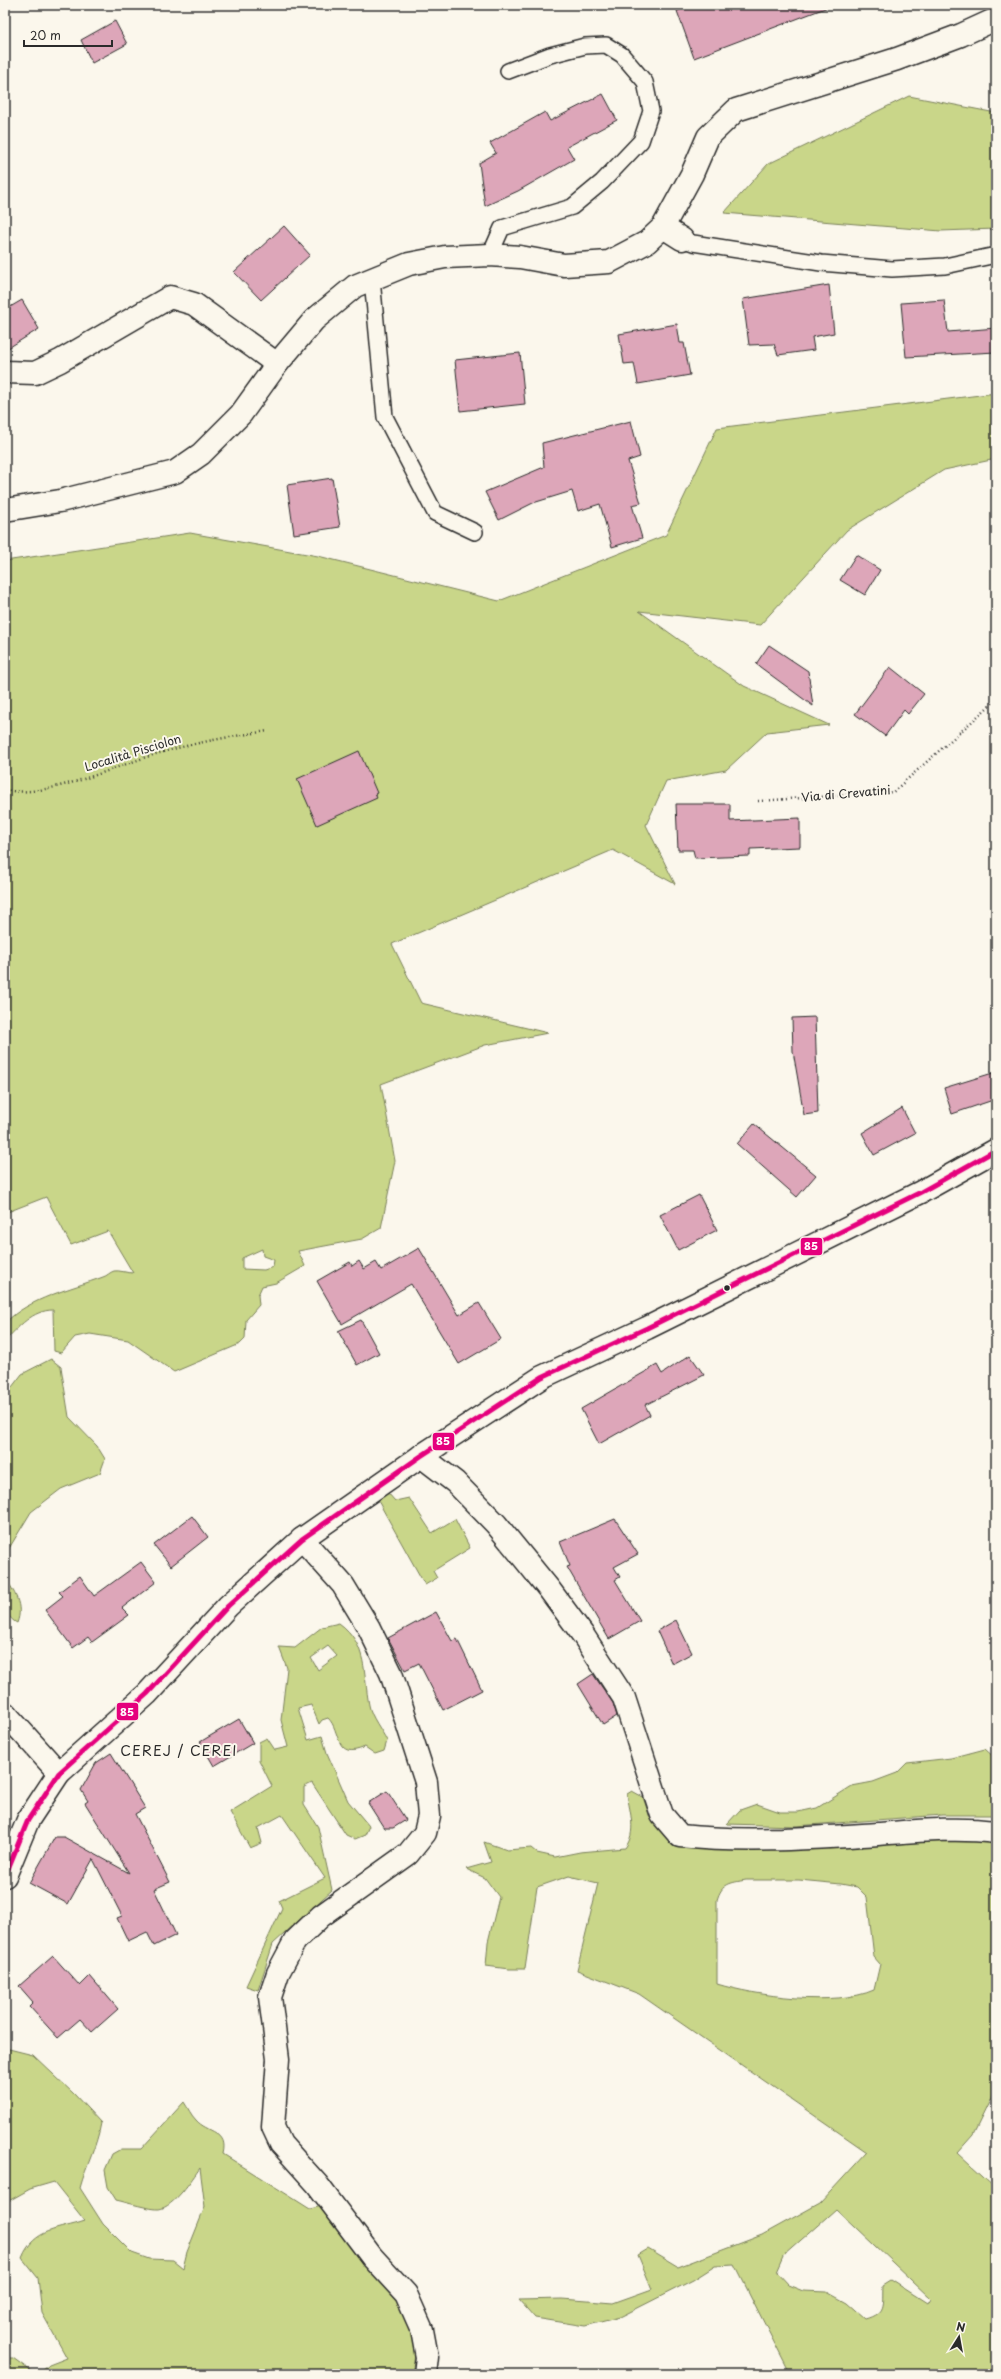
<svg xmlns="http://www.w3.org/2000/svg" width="1001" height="2379" font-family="'Playpen Sans',sans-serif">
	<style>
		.green { fill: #c9d689; stroke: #7a805a; fill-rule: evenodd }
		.building { fill: #dda6b9; stroke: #2b2b2b }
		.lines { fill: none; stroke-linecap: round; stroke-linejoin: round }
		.lane-casing { stroke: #2b2b2b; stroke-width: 18 }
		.street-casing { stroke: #2b2b2b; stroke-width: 25 }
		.path { stroke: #2b2b2b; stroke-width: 2.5; stroke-dasharray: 1 3; stroke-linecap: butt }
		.lane { stroke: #fbf7ec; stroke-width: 15 }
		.street { stroke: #fbf7ec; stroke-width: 22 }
		.bus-1-casing { stroke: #fbf7ec; stroke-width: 8 }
		.bus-1 { stroke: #e5007d; stroke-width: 5 }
		.bus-dot { fill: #2b2b2b; stroke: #fbf7ec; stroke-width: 1.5 }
		.labels { text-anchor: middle; stroke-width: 4; stroke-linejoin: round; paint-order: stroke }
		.street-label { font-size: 12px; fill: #2b2b2b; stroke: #fbf7ec }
		.quarter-label { font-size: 14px; letter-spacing: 1px; fill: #2b2b2b; stroke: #fbf7ec }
		.line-badge { stroke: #fbf7ec; stroke-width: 1.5 }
		.badge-label { font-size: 11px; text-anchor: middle; font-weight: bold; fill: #fff }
	</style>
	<rect width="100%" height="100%" fill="#fbf7ec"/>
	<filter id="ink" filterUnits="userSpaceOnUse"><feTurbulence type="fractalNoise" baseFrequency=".025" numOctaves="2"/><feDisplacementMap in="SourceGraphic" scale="8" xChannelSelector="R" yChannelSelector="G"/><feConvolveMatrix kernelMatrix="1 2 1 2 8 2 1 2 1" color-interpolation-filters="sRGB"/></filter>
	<g filter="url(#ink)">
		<g class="green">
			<polygon points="909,96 996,113 996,229 941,231 724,213 768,164"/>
			<path d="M996 393V459L944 470 847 530 760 625 639 611 744 686 829 725 767 732 726 770 666 781 646 825 675 884 613 850 392 944 421 1003 548 1033 485 1045 381 1084 395 1161 381 1228 362 1239 298 1251 305 1266 276 1283 262 1286 258 1295 259 1305 246 1320 245 1339 240 1344 174 1372 128 1340 90 1334 75 1337 61 1353 54 1351 53 1310C33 1310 18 1327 5 1341V1323C29 1298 71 1289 103 1277 107 1276 110 1272 114 1271 119 1270 127 1273 133 1273L108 1231 71 1245 46 1197 5 1213V561L190 533 318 556 499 601 666 535 717 428ZM262 1249 263 1256 274 1260 273 1267 264 1270 242 1269V1258Z"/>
			<polygon points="51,1359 61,1367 69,1417 97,1446 105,1459 100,1473 61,1489 31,1512 5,1555 5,1396 22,1374"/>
			<polygon points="388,1493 395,1501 409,1498 432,1533 455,1519 470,1548 433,1571 437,1578 425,1585 377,1499"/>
			<path d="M5 1577C14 1592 24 1605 17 1623 0 1614 5 1593 5 1577Z"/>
			<path d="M339 1623C368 1644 363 1674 369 1705 371 1717 382 1730 387 1741L384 1751 375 1754 365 1747C334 1761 341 1730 328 1718L322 1720 319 1724 311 1705 298 1708 308 1740 322 1736 327 1753 348 1801 369 1826 365 1835 355 1839 346 1835 312 1783 304 1787V1805L318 1827 332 1890 273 1944 258 1990 246 1986 282 1908 279 1901 325 1878 282 1815 258 1828 262 1843 250 1848 230 1812 272 1786 259 1760V1742L267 1738 275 1750 288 1747 281 1720 287 1668 279 1647 295 1648 322 1627ZM328 1646 337 1656 318 1670 311 1658Z"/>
			<polygon points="985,1749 996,1759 996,1815 942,1815 796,1826 727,1824 740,1810 757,1804 780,1812 798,1812 817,1808 852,1786 873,1782 897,1773 907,1763 951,1758"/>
			<path d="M632 1791 643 1797 650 1818 668 1837 996 1835V2088L973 2135 957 2153 996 2189V2374H790L735 2265 715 2266 693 2280 620 2317 585 2326 535 2318 519 2300 562 2299 613 2303 652 2289 638 2255 648 2249 678 2267 762 2235 820 2203 867 2152 639 1994 577 1970 598 1883 569 1876 537 1887 525 1969H509L486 1966 488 1942 499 1897 485 1878 466 1869 491 1862 484 1842 507 1850 531 1848 537 1853 555 1857 580 1852 625 1848C637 1832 630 1813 627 1794ZM746 1880H799L841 1884 857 1887 867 1897 874 1957 880 1964 874 1990C836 2007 756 1996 717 1984V1900C722 1883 730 1883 746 1880ZM836 2209 930 2298 927 2303 891 2280 883 2285C882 2305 886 2313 865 2319L847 2303 827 2292 803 2291 788 2285 776 2272 783 2256Z"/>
			<path d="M5 2048 33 2055 74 2094 101 2123C97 2146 86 2166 80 2188L103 2224 132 2253 149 2259 173 2260 183 2268 187 2252 205 2207 200 2168C192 2179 174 2207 159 2209 152 2210 125 2202 116 2200L108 2187 105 2170 112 2154 121 2149H141L184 2102C188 2108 191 2115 196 2120 207 2133 229 2130 223 2154L310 2209 326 2205 402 2296 417 2340 412 2374H39L49 2365 67 2358 42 2313 38 2278 22 2258C34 2228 59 2230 85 2221L54 2182 30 2189 5 2203Z"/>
			<polygon points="5,2358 13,2358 35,2374 5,2374"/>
		</g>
		<g class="building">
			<polygon points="691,5 828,5 828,7 694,58 677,11"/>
			<polygon points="115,21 127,44 92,63 81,40"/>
			<polygon points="603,94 617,120 567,147 574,159 518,191 485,206 479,163 496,153 490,143 545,112 550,121"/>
			<polygon points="284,226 310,255 261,300 234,272"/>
			<polygon points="829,285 834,333 812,337 814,350 778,355 774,344 749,345 743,299"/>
			<polygon points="22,300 39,329 5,350 5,310"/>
			<polygon points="944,300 948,332 996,328 996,352 906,357 901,303"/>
			<polygon points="677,324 680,343 684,343 690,375 638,384 634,363 624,364 619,334"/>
			<polygon points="520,353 525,404 460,411 455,360"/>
			<polygon points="631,421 640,457 628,461 641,503 632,505 642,538 612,547 600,504 578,511 572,491 533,503 499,520 485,492 544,467 542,443"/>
			<polygon points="332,478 340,527 294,534 287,485"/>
			<polygon points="856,555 880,570 865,595 840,580"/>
			<polygon points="769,645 808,671 813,706 756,664"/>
			<polygon points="890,667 924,694 908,714 904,710 885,736 855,714"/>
			<polygon points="359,751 377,793 375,794 377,798 317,825 297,779"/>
			<polygon points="676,804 730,804 730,821 800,818 800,847 750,849 750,856 695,858 693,850 678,850"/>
			<polygon points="815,1017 818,1113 804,1115 793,1051 792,1018"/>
			<polygon points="996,1072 996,1099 952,1114 944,1088"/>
			<polygon points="902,1108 915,1133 874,1155 862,1133"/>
			<polygon points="754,1124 816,1175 797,1197 737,1144"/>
			<polygon points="699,1195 717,1230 678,1250 660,1215"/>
			<polygon points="419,1248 459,1315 479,1303 501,1339 459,1364 411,1284 342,1324 317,1281 350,1262 352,1266 359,1261 364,1269 376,1262 381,1270"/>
			<polygon points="361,1320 379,1353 357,1365 338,1331"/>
			<polygon points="690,1355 704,1375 645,1405 650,1415 599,1444 581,1409 657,1365 662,1374"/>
			<polygon points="192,1516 208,1537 171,1566 154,1545"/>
			<polygon points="615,1519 638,1554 614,1567 620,1577 615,1580 640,1621 609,1639 567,1567 570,1566 560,1542"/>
			<polygon points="141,1562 156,1582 122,1608 129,1615 92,1642 88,1637 73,1648 45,1610 63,1596 59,1592 80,1576 94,1596"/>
			<polygon points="436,1612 452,1641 457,1639 482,1690 443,1710 419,1663 405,1670 388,1638"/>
			<polygon points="676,1620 692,1653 672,1664 657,1631"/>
			<polygon points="593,1674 613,1703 617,1716 603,1725 578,1684"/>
			<polygon points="239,1719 253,1743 214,1766 200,1742"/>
			<polygon points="111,1753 145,1808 135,1814 170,1882 154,1889 176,1935 154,1946 147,1932 128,1941 117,1918 122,1916 93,1859 68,1904 29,1883 55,1837 64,1837 129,1873 85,1803 88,1801 81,1790 96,1763"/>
			<polygon points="387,1791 406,1820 393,1828 384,1828 368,1803"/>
			<polygon points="53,1956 80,1986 90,1976 118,2009 92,2032 80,2019 58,2038 29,2006 33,2002 19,1986"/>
		</g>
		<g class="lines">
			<defs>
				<g id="lane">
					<polyline points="682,239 693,243 821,263 892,269 945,266 996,255"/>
					<polyline points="490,255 502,228 572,207 602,182 641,141 651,111 645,82 622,55 606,45 585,46 550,55 508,71"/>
					<polyline points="372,279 385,417 435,513 475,532"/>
				</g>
				<g id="street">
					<polyline points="663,227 682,239"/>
					<polyline points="5,372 35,373 60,361 170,297 194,304 277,364"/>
					<polyline points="5,510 60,501 175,472 201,454 241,414 277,364 314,320 355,286 409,264 445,257 490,255 520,257 564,265 609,262 647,242 663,227 692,174 708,137 736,110 897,59 961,35 996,19"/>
					<path d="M421 1456 455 1482 496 1524 549 1589 583 1635 624 1698 662 1815 680 1836C746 1843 812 1838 878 1834 917 1831 957 1827 996 1832"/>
					<polyline points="302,1539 343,1585 369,1628 391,1673 426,1782 429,1816 425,1833 408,1854 321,1916 295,1941 278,1973 270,1997 278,2059 273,2127 281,2144 317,2184 372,2257 406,2294 422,2330 427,2357 425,2374"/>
					<polyline points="5,1713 59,1773"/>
					<polyline points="5,1876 28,1820 59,1773 147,1694 228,1606 302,1539 421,1456 542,1377 647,1328 921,1192 996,1150"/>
				</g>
			</defs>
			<use href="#lane" class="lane-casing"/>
			<use href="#street" class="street-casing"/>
			<g class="path">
				<path d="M5 790C50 799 118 764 163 752 198 742 233 736 268 731"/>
				<polyline points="758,801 893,792 996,700"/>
			</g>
			<use href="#lane" class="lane"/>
			<use href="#street" class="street"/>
			<defs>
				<polyline id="bus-1" points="5,1876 28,1820 59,1773 147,1694 228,1606 302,1539 421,1456 542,1377 647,1328 921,1192 996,1150"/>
			</defs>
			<use href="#bus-1" class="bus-1-casing"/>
			<use href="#bus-1" class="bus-1"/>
		</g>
	</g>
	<circle class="bus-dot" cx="727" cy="1288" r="3.5"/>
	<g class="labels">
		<g class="street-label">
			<text transform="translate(133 753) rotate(-17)" y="4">Località Pisciolon</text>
			<text transform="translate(846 794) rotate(-5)" y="4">Via di Crevatini</text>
		</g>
		<g class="quarter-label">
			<text x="179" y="1756">CEREJ / CEREI</text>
		</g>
	</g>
	<g class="line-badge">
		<rect x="800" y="1237" width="23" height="19" rx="4" fill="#e5007d"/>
		<rect x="432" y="1432" width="23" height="19" rx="4" fill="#e5007d"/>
		<rect x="116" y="1702" width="23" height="19" rx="4" fill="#e5007d"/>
	</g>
	<g class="badge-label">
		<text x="811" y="1250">85</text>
		<text x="443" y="1445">85</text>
		<text x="127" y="1716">85</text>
	</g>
	<rect width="1001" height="2379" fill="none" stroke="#fbf7ec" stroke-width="20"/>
	<rect x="10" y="10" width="981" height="2359" fill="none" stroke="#2b2b2b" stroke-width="1.5" filter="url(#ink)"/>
	<g transform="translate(959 2337) rotate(11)" stroke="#fbf7ec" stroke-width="3" paint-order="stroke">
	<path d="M0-3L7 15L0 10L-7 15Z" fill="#2b2b2b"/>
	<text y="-6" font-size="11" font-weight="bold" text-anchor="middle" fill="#2b2b2b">N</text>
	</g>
	<path d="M24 40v6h88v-6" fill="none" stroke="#2b2b2b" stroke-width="2"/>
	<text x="30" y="40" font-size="12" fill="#2b2b2b" stroke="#fbf7ec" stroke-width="3" paint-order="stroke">20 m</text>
</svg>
